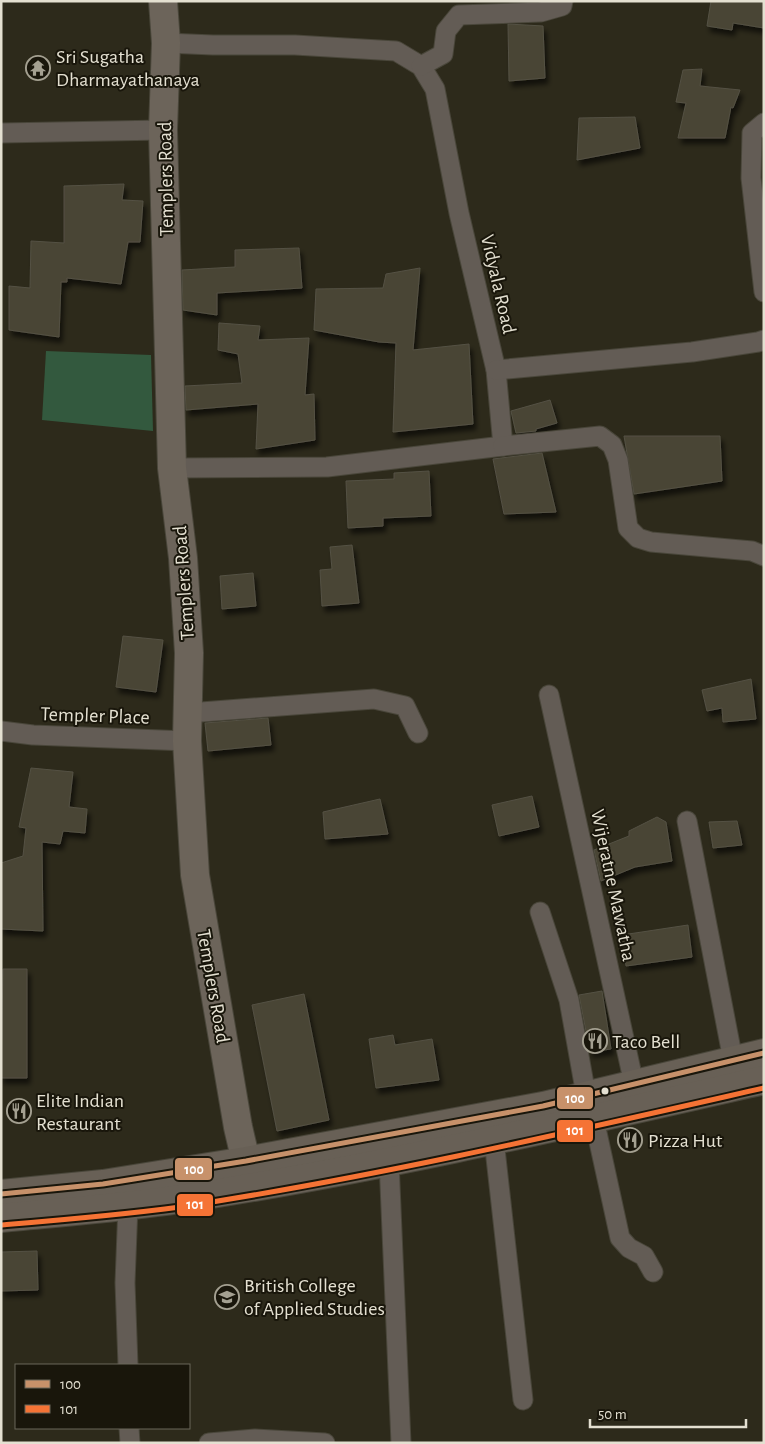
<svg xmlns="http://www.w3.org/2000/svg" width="765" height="1444" font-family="'Alegreya Sans',sans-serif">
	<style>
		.green { fill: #33593e }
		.building { fill: #4a4534; stroke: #545144; filter: url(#shadow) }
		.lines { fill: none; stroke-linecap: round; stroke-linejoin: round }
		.street-casing { stroke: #49463a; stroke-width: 21 }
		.primary-casing { stroke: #49463a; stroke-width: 30 }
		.highway-casing { stroke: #49463a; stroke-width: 30 }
		.street { stroke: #635c55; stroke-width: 19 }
		.primary { stroke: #6c645a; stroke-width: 28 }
		.highway { stroke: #686056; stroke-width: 28 }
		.bus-1-casing { stroke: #19160b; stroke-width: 9 }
		.bus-2-casing { stroke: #19160b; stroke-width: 9 }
		.bus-1 { stroke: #c7916a; stroke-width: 5 }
		.bus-2 { stroke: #f57335; stroke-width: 5 }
		.bus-dot { fill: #e4e0d1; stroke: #19160b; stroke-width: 2 }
		.labels { text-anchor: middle; stroke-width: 4; stroke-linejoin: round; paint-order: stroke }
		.poi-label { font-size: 20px; fill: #e4e0d1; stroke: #19160b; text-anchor: start }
		.street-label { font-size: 20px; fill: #e4e0d1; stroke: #19160b }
		.line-badge { stroke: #19160b; stroke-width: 2 }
		.badge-label { font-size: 14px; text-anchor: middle; font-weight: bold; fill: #fff }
	</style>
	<defs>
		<filter id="shadow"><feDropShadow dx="3" dy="5.5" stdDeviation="2.5" flood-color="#0009"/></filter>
	</defs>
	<rect width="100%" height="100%" fill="#2d2a1b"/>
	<polygon class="green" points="46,351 151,355 153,431 42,420"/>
	<g class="building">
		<polygon points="711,1 764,1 764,28 733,23 732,30 707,26"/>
		<polygon points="508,24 543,26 545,78 509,81"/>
		<polygon points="702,69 700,86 740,90 733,108 731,107 725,138 678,138 686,103 676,102 683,70"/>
		<polygon points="635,117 640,148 577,160 579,118"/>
		<polygon points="124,184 122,200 143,201 140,242 128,242 121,284 67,278 67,282 61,282 59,337 9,330 9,286 30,288 31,241 64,243 64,186"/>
		<polygon points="299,248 302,288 217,293 217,315 183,310 182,270 235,267 235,250"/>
		<polygon points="420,268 413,350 469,344 473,424 393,432 396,343 379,342 314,330 316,289 383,288 386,274"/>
		<polygon points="219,323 260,326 258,340 309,338 305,395 314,394 315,440 256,449 258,404 186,410 185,386 242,383 238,354 218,350"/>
		<polygon points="550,400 557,423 536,429 536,431 516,433 511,411"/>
		<polygon points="624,436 720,436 722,481 634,494"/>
		<polygon points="542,453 556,512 504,514 493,459"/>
		<polygon points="429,471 431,516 383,518 383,526 348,528 346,481 394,479 394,473"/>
		<polygon points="352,545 359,603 322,606 320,570 332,569 330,547"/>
		<polygon points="253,573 256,606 222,609 220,576"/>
		<polygon points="123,636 163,640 156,692 116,687"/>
		<polygon points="751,679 756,719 723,722 722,708 707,711 702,690"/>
		<polygon points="268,718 271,745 208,751 205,723"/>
		<polygon points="31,768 73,772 69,807 87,809 85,833 63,831 60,844 42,842 43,931 1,929 1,863 23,856 26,828 19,827"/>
		<polygon points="532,796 539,827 499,836 492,805"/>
		<polygon points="380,799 388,834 325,839 323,812"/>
		<polygon points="657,817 666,822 672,861 635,867 601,881 594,850 629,836 629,831"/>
		<polygon points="737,821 742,845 713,848 709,822"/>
		<polygon points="688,925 692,957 626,966 622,935"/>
		<polygon points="3,969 27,969 27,1078 1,1078"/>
		<polygon points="602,991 611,1049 590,1052 579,995"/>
		<polygon points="304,994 329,1120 277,1131 252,1005"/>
		<polygon points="393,1035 395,1045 432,1039 439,1080 376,1088 369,1039"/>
		<polygon points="37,1251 38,1290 1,1291 1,1252"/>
	</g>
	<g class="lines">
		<defs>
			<g id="street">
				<polyline points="166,43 213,45 295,45 396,51 421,66 435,89 459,213 496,370 503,446 327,467 172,468"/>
				<polyline points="421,66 443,54 446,31 459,15 541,12 562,6 563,1"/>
				<polyline points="764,123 752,133 751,178 764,292"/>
				<polyline points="1,133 163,130"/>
				<polyline points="496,370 692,352 758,342 764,340"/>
				<polyline points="503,446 600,436 612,445 618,460 628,528 638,538 651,542 752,551 764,556"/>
				<polyline points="549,695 634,1084"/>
				<polyline points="188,713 374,699 405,706 418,733"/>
				<polyline points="1,731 33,735 187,741"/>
				<polyline points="687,821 733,1060"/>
				<polyline points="540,912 569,1000 586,1095"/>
				<polyline points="594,1119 620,1238 629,1248 644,1256 653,1272"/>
				<polyline points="494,1140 523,1400"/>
				<polyline points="389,1161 401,1443"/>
				<polyline points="128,1205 125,1283 128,1365"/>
				<polyline points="129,1428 130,1443"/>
				<polyline points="209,1443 255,1439 325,1443"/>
			</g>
			<polyline id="primary" points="163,1 166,43 163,130 172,468 183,558 189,653 187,741 195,875 238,1127 251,1183"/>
			<g id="highway">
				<polyline points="1,1194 103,1184 246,1161 543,1106 764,1053"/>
				<path d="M1 1218C61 1212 121 1208 180 1199 376 1169 570 1124 764 1080"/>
			</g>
		</defs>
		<use href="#street" class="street-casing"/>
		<use href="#primary" class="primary-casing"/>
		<use href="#highway" class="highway-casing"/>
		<use href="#street" class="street"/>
		<use href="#primary" class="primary"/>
		<use href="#highway" class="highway"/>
		<defs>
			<polyline id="bus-1" points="1,1194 103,1184 246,1161 543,1106 764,1053"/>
			<path id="bus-2" d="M2 1225C61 1220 121 1215 180 1207 376 1177 570 1132 764 1088"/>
		</defs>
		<use href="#bus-1" class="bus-1-casing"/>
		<use href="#bus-2" class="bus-2-casing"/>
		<use href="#bus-1" class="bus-1"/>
		<use href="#bus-2" class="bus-2"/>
	</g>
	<defs>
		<symbol id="temple-ring" viewBox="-11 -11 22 22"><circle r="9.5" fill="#19160b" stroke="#a4a091" stroke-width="1.5"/><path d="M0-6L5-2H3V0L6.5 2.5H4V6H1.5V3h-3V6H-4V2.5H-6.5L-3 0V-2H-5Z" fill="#a4a091"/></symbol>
		<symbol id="restaurant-ring" viewBox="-11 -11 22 22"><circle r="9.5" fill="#19160b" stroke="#a4a091" stroke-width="1.5"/><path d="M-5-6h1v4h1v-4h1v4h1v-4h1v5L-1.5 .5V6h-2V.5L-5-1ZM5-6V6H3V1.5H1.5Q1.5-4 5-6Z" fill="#a4a091"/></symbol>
		<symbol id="university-ring" viewBox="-11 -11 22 22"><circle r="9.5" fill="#19160b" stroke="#a4a091" stroke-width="1.5"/><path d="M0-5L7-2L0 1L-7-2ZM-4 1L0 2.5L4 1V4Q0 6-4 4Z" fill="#a4a091"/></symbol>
	</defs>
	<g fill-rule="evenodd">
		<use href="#temple-ring" x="24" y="54" width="28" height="28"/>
		<use href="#restaurant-ring" x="581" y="1027" width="28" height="28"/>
		<use href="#restaurant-ring" x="5" y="1097" width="28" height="28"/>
		<use href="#restaurant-ring" x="616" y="1126" width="28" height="28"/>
		<use href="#university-ring" x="213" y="1283" width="28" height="28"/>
	</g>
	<circle class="bus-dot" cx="605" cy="1091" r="4.5"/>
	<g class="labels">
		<g class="poi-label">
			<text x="56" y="63">Sri Sugatha<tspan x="56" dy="23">Dharmayathanaya</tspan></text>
			<text x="612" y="1048">Taco Bell</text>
			<text x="36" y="1107">Elite Indian<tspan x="36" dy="23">Restaurant</tspan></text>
			<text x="648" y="1147">Pizza Hut</text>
			<text x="244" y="1292">British College<tspan x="244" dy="23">of Applied Studies</tspan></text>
		</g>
		<g class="street-label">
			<text transform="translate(165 179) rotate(-91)" y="7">Templers Road</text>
			<text transform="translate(499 284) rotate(77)" y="7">Vidyala Road</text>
			<text transform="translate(183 583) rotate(-94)" y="7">Templers Road</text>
			<text transform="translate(95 715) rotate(2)" y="7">Templer Place</text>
			<text transform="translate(614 885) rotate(78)" y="7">Wijeratne Mawatha</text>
			<text transform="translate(214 986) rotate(80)" y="7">Templers Road</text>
		</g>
	</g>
	<g class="line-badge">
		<rect x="556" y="1086" width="38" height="24" rx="5" fill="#c7916a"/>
		<rect x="556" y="1119" width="38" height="24" rx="5" fill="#f57335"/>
		<rect x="174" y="1157" width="39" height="24" rx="5" fill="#c7916a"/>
		<rect x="176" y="1193" width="38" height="24" rx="5" fill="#f57335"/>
	</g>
	<g class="badge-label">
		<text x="575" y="1103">100</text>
		<text x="575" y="1135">101</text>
		<text x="194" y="1174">100</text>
		<text x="195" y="1209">101</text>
	</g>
	<rect width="765" height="1444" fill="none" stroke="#e4e0d1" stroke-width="5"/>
	<rect x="15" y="1364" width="175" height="65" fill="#19160b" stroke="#6a675a"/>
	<rect x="25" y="1380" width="25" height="8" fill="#c7916a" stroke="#6a675a"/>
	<text x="60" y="1389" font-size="15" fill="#e4e0d1">100</text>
	<rect x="25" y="1405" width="25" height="8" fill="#f57335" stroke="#6a675a"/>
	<text x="60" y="1414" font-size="15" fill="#e4e0d1">101</text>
	<path d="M590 1419v8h156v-8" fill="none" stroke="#e4e0d1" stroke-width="2.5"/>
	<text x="598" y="1419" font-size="15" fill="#e4e0d1" stroke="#19160b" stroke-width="4" paint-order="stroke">50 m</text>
</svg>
